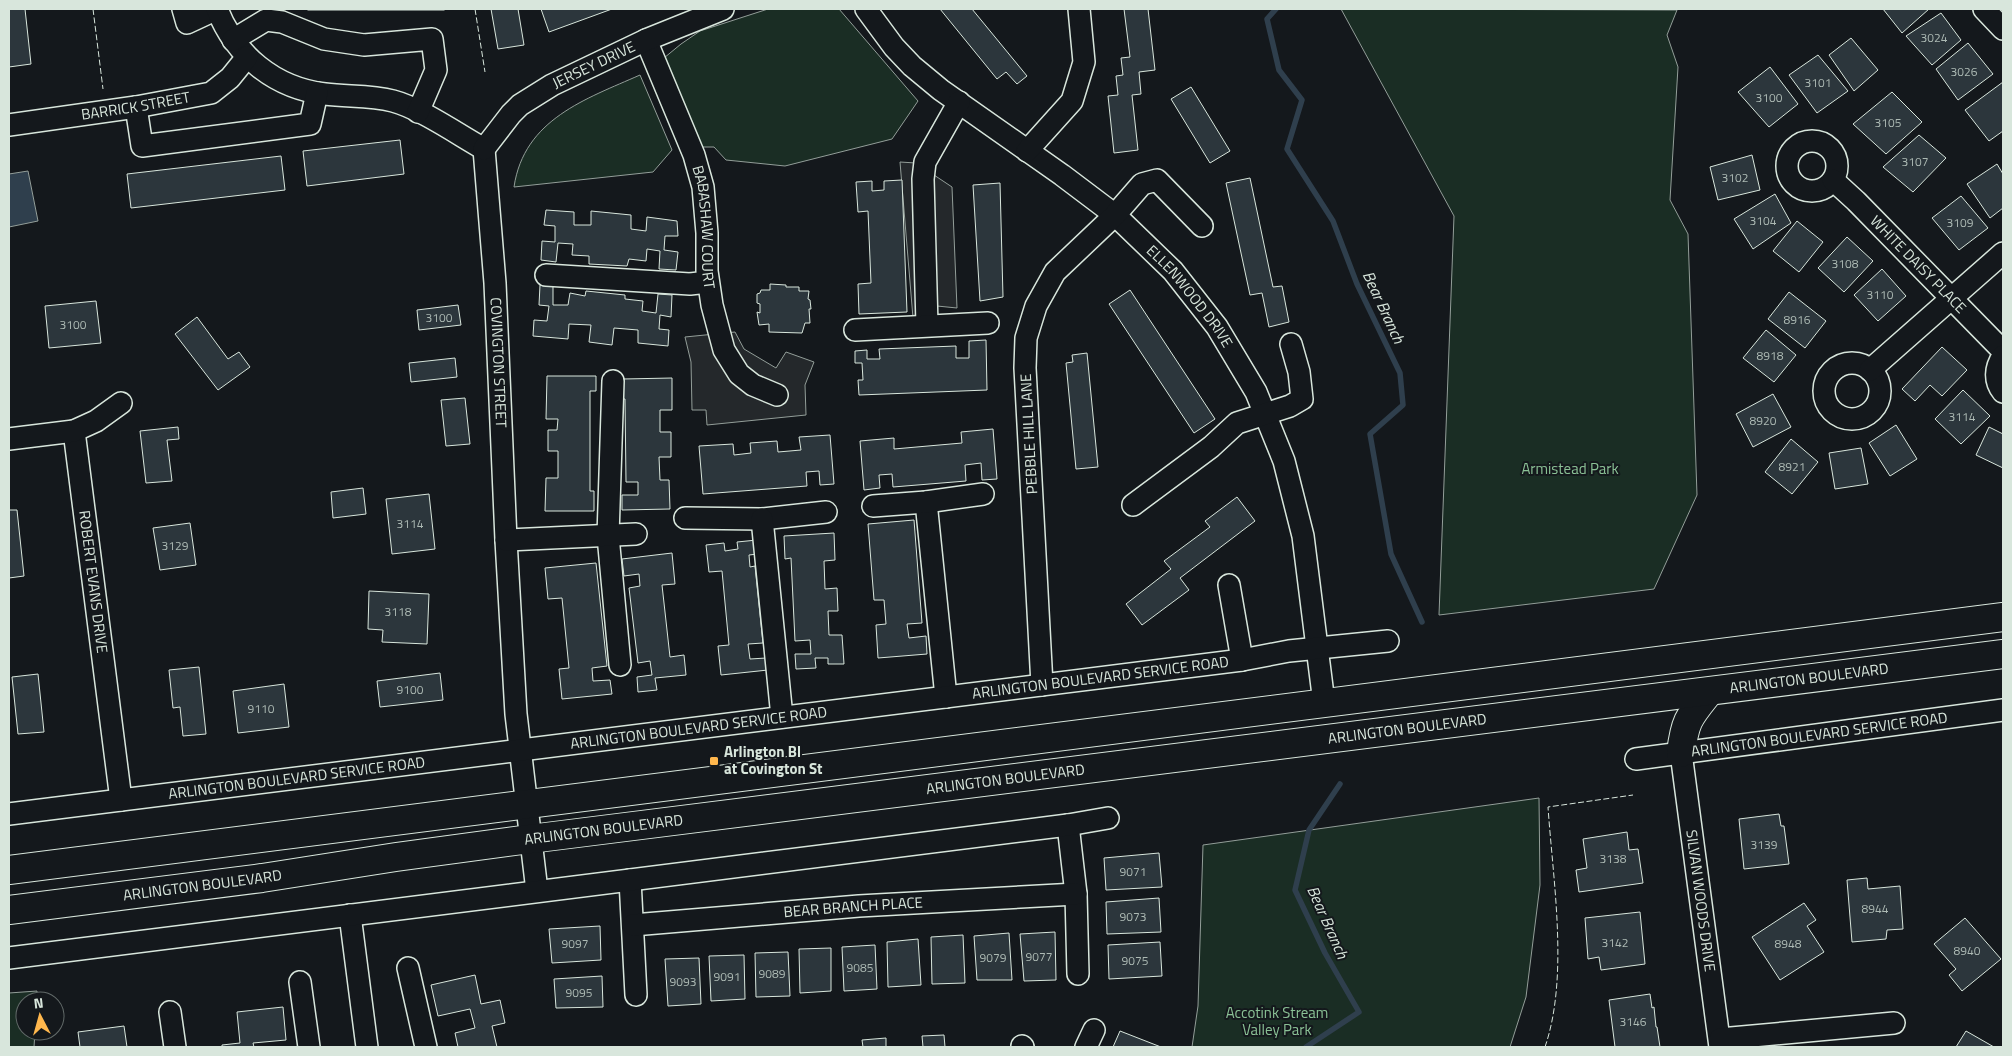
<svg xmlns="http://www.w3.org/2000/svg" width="2012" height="1056" font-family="'Titillium Web',sans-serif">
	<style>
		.green { fill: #1a2d24; stroke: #939e99 }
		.parking { fill: #24282b; stroke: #939e99 }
		.water { fill: #2f3f4d; stroke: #939e99 }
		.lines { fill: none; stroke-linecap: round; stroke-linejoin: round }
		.stream { stroke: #2f3f4d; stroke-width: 5.5 }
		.building { fill: #2c363c; stroke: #d8e6dc }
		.minor-casing { stroke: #d8e6dc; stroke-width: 24 }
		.major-casing { stroke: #d8e6dc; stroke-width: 30 }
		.minor { stroke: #14181c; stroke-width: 21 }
		.major { stroke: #14181c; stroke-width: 28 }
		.fence { stroke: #d8e6dc; stroke-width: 1; stroke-dasharray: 6 2.5; stroke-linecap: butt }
		.poi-dot { fill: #ffb74d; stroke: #14181c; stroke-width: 2 }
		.labels { text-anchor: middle; stroke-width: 4; stroke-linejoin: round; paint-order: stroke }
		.number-label { font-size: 12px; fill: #adbab4 }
		.street-label { font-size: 15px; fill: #d8e6dc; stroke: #14181c }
		.park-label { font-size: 15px; fill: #8ac095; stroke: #14181c }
		.poi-label { font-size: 15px; font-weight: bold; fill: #d8e6dc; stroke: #14181c; text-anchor: start }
		.water-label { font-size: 16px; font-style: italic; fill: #d8e6dc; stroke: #14181c }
	</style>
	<rect width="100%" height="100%" fill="#14181c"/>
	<g class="green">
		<polygon points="768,9 839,9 918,101 892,139 785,166 726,160 714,147 700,147 664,58 681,44 700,31"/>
		<polygon points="1341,9 1677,10 1667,35 1678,67 1670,200 1688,234 1697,495 1654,589 1439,615 1454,216"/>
		<path d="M640 75 672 150 653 172 514 187C524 119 586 99 640 75Z"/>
		<polygon points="1539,798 1540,885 1526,997 1510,1047 1192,1047 1198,1006 1203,845"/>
		<polygon points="37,991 37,1001 25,1001 25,1031 35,1031 34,1047 9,1047 9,993"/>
	</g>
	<g class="parking">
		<polygon points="900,162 916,163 952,187 957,308 937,306 938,318 913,318"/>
		<polygon points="735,332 744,349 776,368 786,352 814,362 805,385 806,415 707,425 706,410 692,410 691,362 685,337"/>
	</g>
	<polygon class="water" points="28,171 38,221 9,227 9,174"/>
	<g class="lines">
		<g class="stream">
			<polyline points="1276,9 1267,19 1279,70 1302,100 1287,149 1333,221 1357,284 1400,373 1403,405 1370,434 1391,554 1422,622"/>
			<polyline points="1306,1047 1359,1012 1325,953 1295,890 1309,830 1340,784"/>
		</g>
	</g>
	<g class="building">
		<polygon points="9,9 25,9 31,64 9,67"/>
		<rect x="308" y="9" width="136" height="1"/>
		<polygon points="491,9 518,9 524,45 498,49"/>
		<polygon points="541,9 612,9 549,32"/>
		<polygon points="940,9 972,9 1027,76 1017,84 1006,72 997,79"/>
		<polygon points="1124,9 1148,9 1155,70 1139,72 1141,94 1132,95 1138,150 1114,153 1108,96 1118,95 1116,76 1123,75 1121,58 1130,57"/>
		<polygon points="1883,9 1929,9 1902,33"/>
		<polygon points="1941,13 1961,40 1932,65 1906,36"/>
		<polygon points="1851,38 1878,70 1854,91 1829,55"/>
		<polygon points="1968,43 1993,74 1958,100 1936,69"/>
		<polygon points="1818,55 1848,91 1817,113 1789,75"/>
		<polygon points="1770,67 1798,104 1769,127 1738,92"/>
		<polygon points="2003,82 2003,131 1989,141 1965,110"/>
		<polygon points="1191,87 1230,151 1210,163 1171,99"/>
		<polygon points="1892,92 1922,122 1886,154 1853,124"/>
		<polygon points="1919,135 1946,158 1913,192 1883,167"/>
		<polygon points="400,140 404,174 307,186 303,151"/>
		<polygon points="1752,155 1760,190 1718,200 1710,167"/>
		<polygon points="281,156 285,190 131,208 127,174"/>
		<polygon points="1997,164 2003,174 2003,208 1990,218 1967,184"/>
		<polygon points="1250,178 1273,287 1282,286 1289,322 1269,327 1262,293 1250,295 1226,183"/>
		<polygon points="902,180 907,312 859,314 858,284 871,283 868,211 858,212 856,182 872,181 872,191 884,190 884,181"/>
		<polygon points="1000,183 1003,297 980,301 973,185"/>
		<polygon points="1775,194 1791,223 1753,249 1734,219"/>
		<polygon points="1961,196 1988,228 1959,250 1932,218"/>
		<polygon points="546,210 574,212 574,225 591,225 591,211 631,215 631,229 646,231 647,217 677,221 678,236 665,236 664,250 678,252 676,270 659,269 660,251 647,249 646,261 629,259 627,266 589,264 589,256 572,255 573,244 558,243 556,262 541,260 542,241 555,242 555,226 544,225"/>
		<polygon points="1797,221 1823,242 1799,272 1773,251"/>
		<polygon points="1847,237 1873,261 1844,292 1818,268"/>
		<polygon points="1882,269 1906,296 1878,321 1854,295"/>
		<polygon points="770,284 786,285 786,287 799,287 799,291 809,291 808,299 810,300 811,309 809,309 810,323 805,323 802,333 769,332 769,324 759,325 757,312 760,313 760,304 757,303 757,294 760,293 761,290 770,290"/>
		<polygon points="540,285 553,286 553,305 568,305 570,293 585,296 586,291 625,295 625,299 643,301 642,311 656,313 658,294 672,295 671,317 660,315 659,329 669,330 668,346 638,343 638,330 614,328 612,345 589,342 591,325 569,324 568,339 533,336 534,320 547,321 549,306 539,305"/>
		<polygon points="1130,290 1215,419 1194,433 1109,304"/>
		<polygon points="1789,292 1826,321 1805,348 1768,319"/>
		<polygon points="96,301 101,343 49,348 45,306"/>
		<polygon points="458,305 461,325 419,330 417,310"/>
		<polygon points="197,317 228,359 239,352 250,367 218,390 175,334"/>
		<polygon points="1766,330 1796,355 1774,382 1743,358"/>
		<polygon points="986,340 987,390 859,395 858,380 863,380 862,363 855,363 855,351 867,350 867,359 880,359 879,349 956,346 956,358 969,358 969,341"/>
		<polygon points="1942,347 1967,370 1942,396 1930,385 1915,401 1902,389"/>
		<polygon points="1087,353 1098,467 1076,469 1066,363 1073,362 1072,355"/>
		<polygon points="455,358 457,377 411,382 409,363"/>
		<polygon points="547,376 596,376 596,391 590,391 590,491 594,491 594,511 545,511 546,478 558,478 558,451 548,451 548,430 557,430 558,419 546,419"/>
		<polygon points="672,378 672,410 660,410 660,432 671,432 671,457 659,457 660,480 669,480 670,509 622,510 622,495 638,495 638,482 626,482 625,399 623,399 623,379"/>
		<polygon points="1963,390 1990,416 1961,444 1935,419"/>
		<polygon points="1773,394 1791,427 1753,447 1736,414"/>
		<polygon points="465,398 470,444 446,446 441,400"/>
		<polygon points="1896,425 1917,459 1890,476 1869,443"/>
		<polygon points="178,427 179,439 167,440 172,481 146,483 140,431"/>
		<polygon points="1989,427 2003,434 2003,468 1976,455"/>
		<polygon points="993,429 997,479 982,480 981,463 965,465 966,481 893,487 892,474 879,475 880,488 864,490 860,441 894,438 894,449 962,443 961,432"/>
		<polygon points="830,435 834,484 820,485 819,471 806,472 807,486 703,494 699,446 733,444 734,455 751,453 750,443 777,441 778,452 801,450 799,437"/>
		<polygon points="1791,439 1818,462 1792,494 1765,472"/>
		<polygon points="1861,448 1868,484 1835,489 1829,453"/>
		<polygon points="363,488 366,514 333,518 331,492"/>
		<polygon points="429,494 435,549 392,554 386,499"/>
		<polygon points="1237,497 1255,521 1180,578 1189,590 1142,625 1126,604 1171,569 1164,561 1210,527 1205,521"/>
		<polygon points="9,510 17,510 24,576 9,578"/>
		<polygon points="914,520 922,623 907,624 909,638 926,636 927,654 878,658 876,625 886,624 884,600 874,600 868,524"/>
		<polygon points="190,523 196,565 160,570 153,528"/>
		<polygon points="834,533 835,560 824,561 825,589 837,588 838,611 828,611 829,635 842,635 844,664 828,664 828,658 815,658 816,668 796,669 795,654 811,654 810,640 795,641 791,558 785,559 784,536"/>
		<polygon points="757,540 758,554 749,555 750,567 755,566 763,643 748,644 750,659 766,658 768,670 721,675 718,646 729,645 722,571 709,572 706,545 724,543 725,551 738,549 737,542"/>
		<polygon points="672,553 675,584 662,585 670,657 684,655 686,675 655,678 657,690 638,692 637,677 652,675 650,661 638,663 629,588 640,586 639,574 624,576 622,559"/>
		<polygon points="596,563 607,666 592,668 593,681 610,680 612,694 562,699 559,669 569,668 562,598 548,599 545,568"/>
		<polygon points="369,591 429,594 427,644 382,642 383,630 368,629"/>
		<polygon points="199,667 206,734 183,736 180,707 173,708 169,670"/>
		<polygon points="440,673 443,700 380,707 377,681"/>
		<polygon points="38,674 44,732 18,734 12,677"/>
		<polygon points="284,684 289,727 238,733 233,691"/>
		<polygon points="1779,814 1781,826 1784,826 1789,864 1744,869 1739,819"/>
		<polygon points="1627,832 1629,850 1638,849 1643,883 1579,892 1576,870 1587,868 1583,839"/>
		<polygon points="1159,853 1162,887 1106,890 1104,858"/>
		<polygon points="1867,878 1868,889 1900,886 1903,929 1887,930 1886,939 1852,942 1847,880"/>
		<polygon points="1159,898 1161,932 1107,934 1106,902"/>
		<polygon points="1804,903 1816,920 1807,926 1824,952 1780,980 1752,937"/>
		<polygon points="1640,912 1645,964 1601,970 1599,957 1588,959 1585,918"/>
		<polygon points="1965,918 2001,959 1962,991 1949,975 1956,969 1934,944"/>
		<polygon points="600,926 601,960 552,963 549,929"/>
		<polygon points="1055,932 1056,980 1024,981 1020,934"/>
		<polygon points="1009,933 1012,980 977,980 974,936"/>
		<polygon points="963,935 965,983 932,984 931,937"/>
		<polygon points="918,939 921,985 888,987 887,942"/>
		<polygon points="1160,942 1162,976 1109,979 1108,945"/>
		<polygon points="875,945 877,989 844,991 842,947"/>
		<polygon points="831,948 831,991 800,993 799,949"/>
		<polygon points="788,952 790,996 756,997 755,953"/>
		<polygon points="744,955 745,999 711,1001 709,956"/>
		<polygon points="699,958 701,1004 668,1006 665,959"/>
		<polygon points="475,975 481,1004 500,1000 505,1023 492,1026 497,1047 458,1047 455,1033 475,1028 470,1009 438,1016 431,985"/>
		<polygon points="602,976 603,1007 556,1008 554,979"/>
		<polygon points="1650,994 1652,1008 1654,1007 1656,1027 1657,1027 1660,1047 1615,1047 1609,1000"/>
		<polygon points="283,1007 286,1040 253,1043 254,1047 222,1047 222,1045 240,1043 237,1012"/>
		<polygon points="124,1026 127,1047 80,1047 78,1032"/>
		<polygon points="1120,1031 1161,1047 1113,1047"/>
		<polygon points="1966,1031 1994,1047 1956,1047"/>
		<polygon points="944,1035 945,1047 923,1047 922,1036"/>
		<polygon points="886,1038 886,1047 863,1047 862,1040"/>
	</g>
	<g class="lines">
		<defs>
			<g id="minor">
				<polyline points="183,9 187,23 217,9"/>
				<path d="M217 9C235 55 274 88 325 94 348 97 370 95 393 101 420 108 459 135 484 149"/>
				<path id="s1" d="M866 9 894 47 912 66 941 90 1062 175 1115 215 1173 271 1217 327 1256 392 1284 461 1303 536 1324 703"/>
				<polyline points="1984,9 2003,29"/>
				<polyline points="233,40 266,20 282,22 324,39 364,45 432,39 436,70 418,112"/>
				<path id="s2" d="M646 40 694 155 703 187 707 233V271L712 305 724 350 739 374 753 385 777 395"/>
				<polyline points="136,107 142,146 310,124 317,93"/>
				<path id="s3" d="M9 125 136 107 211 93 230 78 247 57"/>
				<circle cx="1812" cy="166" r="25"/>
				<path id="s4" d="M484 149 495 283 506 540 516 714 537 891"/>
				<path id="s5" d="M484 149 511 114 520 105 552 85 646 40 723 9"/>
				<polyline points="1027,151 1072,101 1084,62 1079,9"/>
				<path id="s6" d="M1833 180 1856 201 2003 351"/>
				<polyline points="546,275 690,284 708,282"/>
				<polyline points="927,325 923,179 925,162 959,102"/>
				<polyline points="855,330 988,323"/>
				<path d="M2003 356C1995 368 1994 381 2003 392"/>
				<circle cx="1852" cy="391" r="28"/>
				<polyline points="1870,370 2003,253"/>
				<polyline points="613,381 608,536 620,665"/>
				<path id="s7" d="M74 431 121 800"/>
				<polyline points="9,439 74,431 96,421 121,403"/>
				<polyline points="926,502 946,697"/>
				<polyline points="1133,505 1211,447 1237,423 1290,406 1302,399 1299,372 1291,344"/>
				<polyline points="873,506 926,502 983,494"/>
				<polyline points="685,518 762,519 826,512"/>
				<polyline points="762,519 782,717"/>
				<polyline points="506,540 636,534"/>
				<polyline points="1229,585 1242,660"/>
				<polyline points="1042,685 1025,368 1026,338 1036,306 1055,272 1115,215 1142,184 1157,180 1202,226"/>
				<path id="s8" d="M1681 753 1720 1047"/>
				<path id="s9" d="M1636 759 2003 710"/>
				<path id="s10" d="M9 814 1242 660 1289 651 1388 641"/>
				<polyline points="1068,825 1076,894 1078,974"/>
				<polyline points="630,880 636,995"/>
				<polyline points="350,915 367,1047"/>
				<path id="s11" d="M633 925 859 906 1076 894"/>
				<polyline points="9,958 1068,825 1108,818"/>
				<polyline points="408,968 426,1047"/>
				<polyline points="300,982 309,1047"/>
				<polyline points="170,1012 175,1047"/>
				<polyline points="1720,1039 1894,1023"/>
				<polyline points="1022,1046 1023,1047"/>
				<polyline points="1086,1047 1094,1030"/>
			</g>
			<g id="major">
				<path d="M1681 753C1685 720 1689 717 1709 692"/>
				<polyline points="9,870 2003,617"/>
				<path id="s12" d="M9 910 262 878 396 857 530 839 2003 654"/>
			</g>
		</defs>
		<use href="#minor" class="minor-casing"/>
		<use href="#major" class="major-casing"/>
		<use href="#minor" class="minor"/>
		<use href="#major" class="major"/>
		<g class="fence">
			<polyline points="93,9 103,89"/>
			<polyline points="475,9 485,72"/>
			<path d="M1545 1047C1569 977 1553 881 1548 807L1633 795"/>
		</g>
	</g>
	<rect class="poi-dot" x="709" y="756" width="10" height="10" rx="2.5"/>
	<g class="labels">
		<g class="number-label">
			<text x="1934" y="42">3024</text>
			<text x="1964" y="76">3026</text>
			<text x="1818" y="87">3101</text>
			<text x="1769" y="102">3100</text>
			<text x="1888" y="127">3105</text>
			<text x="1915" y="166">3107</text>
			<text x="1735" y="182">3102</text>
			<text x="1763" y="225">3104</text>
			<text x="1960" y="227">3109</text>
			<text x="1845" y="268">3108</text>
			<text x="1880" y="299">3110</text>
			<text x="439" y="322">3100</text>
			<text x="1797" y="324">8916</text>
			<text x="73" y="329">3100</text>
			<text x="1770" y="360">8918</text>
			<text x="1962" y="421">3114</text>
			<text x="1763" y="425">8920</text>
			<text x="1792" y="471">8921</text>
			<text x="410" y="528">3114</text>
			<text x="175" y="550">3129</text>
			<text x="398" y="616">3118</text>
			<text x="410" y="694">9100</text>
			<text x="261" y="713">9110</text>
			<text x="1764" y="849">3139</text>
			<text x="1613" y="863">3138</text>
			<text x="1133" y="876">9071</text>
			<text x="1875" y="913">8944</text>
			<text x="1133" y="921">9073</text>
			<text x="1615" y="947">3142</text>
			<text x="575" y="948">9097</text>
			<text x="1788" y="948">8948</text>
			<text x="1967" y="955">8940</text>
			<text x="1039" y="961">9077</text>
			<text x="993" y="962">9079</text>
			<text x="1135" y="965">9075</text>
			<text x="860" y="972">9085</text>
			<text x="772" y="978">9089</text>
			<text x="727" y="981">9091</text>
			<text x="683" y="986">9093</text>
			<text x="579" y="997">9095</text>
			<text x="1633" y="1026">3146</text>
		</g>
		<g class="street-label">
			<text dy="5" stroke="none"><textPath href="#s5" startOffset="141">JERSEY DRIVE</textPath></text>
			<text dy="5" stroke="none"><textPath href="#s3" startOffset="128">BARRICK STREET</textPath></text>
			<text dy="5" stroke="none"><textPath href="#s2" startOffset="198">BABASHAW COURT</textPath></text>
			<text dy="5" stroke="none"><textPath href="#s6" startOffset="120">WHITE DAISY PLACE</textPath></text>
			<text dy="5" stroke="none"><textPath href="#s1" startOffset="436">ELLENWOOD DRIVE</textPath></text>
			<text dy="5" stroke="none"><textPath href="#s4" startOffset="214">COVINGTON STREET</textPath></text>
			<text transform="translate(1029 434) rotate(-93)" y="5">PEBBLE HILL LANE</text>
			<text dy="5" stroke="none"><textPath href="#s7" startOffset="152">ROBERT EVANS DRIVE</textPath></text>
			<text dy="5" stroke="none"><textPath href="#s10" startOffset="1100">ARLINGTON BOULEVARD SERVICE ROAD</textPath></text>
			<text dy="5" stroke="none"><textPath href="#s12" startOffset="1815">ARLINGTON BOULEVARD</textPath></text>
			<text dy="5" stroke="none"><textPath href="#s10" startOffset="695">ARLINGTON BOULEVARD SERVICE ROAD</textPath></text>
			<text dy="5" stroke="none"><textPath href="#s12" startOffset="1410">ARLINGTON BOULEVARD</textPath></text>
			<text dy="5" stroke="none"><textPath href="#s9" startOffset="185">ARLINGTON BOULEVARD SERVICE ROAD</textPath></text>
			<text dy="5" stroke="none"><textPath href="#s10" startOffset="290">ARLINGTON BOULEVARD SERVICE ROAD</textPath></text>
			<text dy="5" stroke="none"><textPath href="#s12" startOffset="1005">ARLINGTON BOULEVARD</textPath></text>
			<text dy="5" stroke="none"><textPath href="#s12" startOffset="600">ARLINGTON BOULEVARD</textPath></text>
			<text dy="5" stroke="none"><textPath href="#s12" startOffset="195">ARLINGTON BOULEVARD</textPath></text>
			<text dy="5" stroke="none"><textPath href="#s8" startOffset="149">SILVAN WOODS DRIVE</textPath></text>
			<text dy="5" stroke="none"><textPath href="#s11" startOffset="221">BEAR BRANCH PLACE</textPath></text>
		</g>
		<g class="park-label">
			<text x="1570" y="474">Armistead Park</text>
			<text x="1277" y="1018">Accotink Stream<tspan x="1277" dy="17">Valley Park</tspan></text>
		</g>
		<g class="poi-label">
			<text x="724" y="757">Arlington Bl<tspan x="724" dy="17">at Covington St</tspan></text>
		</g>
		<g class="water-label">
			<text transform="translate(1384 307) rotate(65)" y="6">Bear Branch</text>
			<text transform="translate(1328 922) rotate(66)" y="6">Bear Branch</text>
		</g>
	</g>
	<rect width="2012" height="1056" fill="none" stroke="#d8e6dc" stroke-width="20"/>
	<g transform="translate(40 1016) rotate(354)"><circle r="24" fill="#14181c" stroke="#626a69"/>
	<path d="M0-4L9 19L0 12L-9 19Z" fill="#ffb74d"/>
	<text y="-8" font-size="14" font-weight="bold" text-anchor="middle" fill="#d8e6dc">N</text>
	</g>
</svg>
